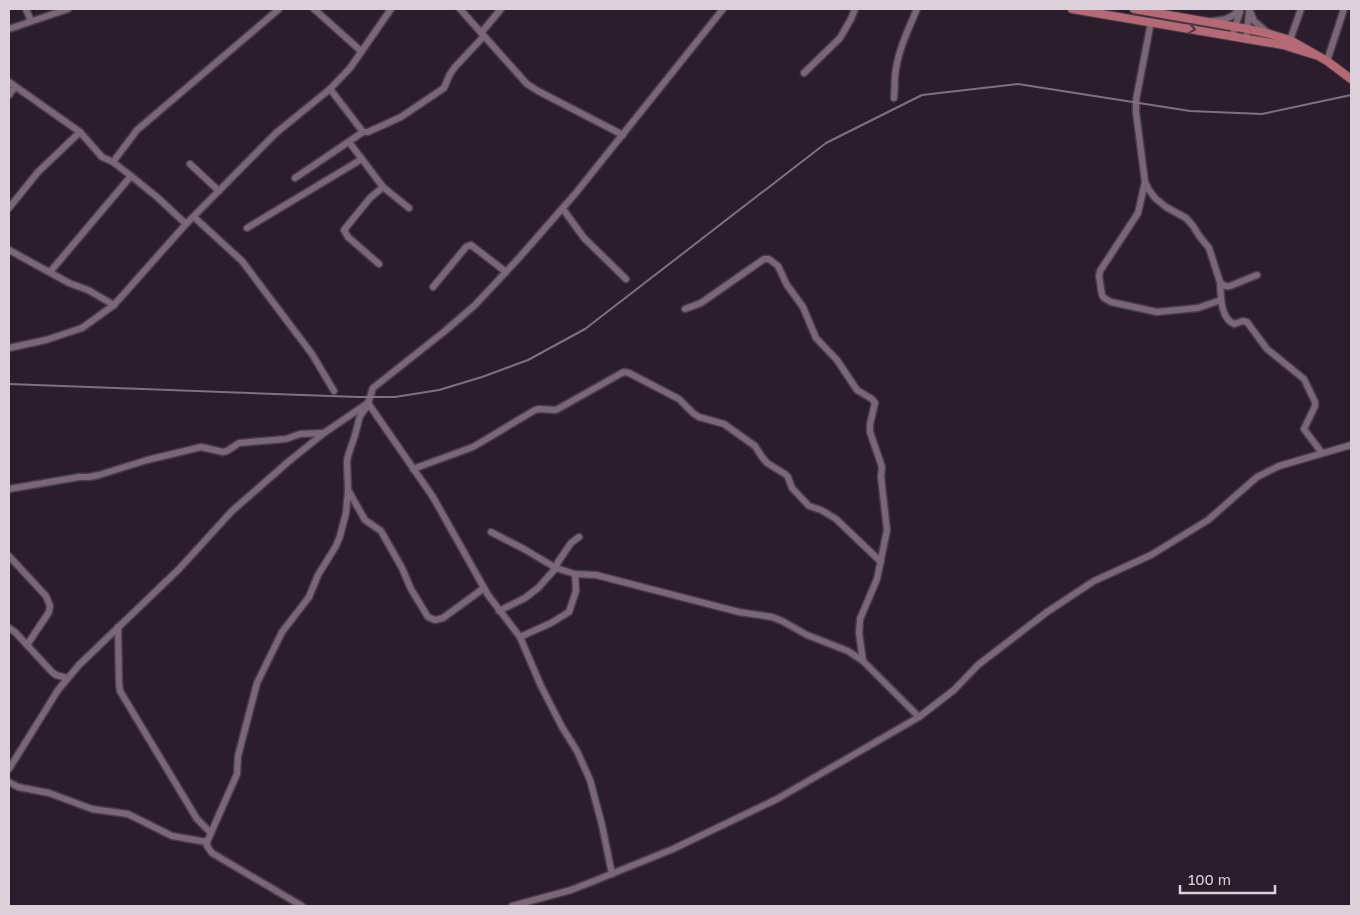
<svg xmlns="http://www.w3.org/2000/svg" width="1360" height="915" font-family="'Golos Text',sans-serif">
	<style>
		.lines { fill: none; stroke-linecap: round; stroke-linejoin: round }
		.minor-casing { stroke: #483c48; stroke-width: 9 }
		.major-casing { stroke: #483c48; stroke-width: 10 }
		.minor { stroke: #796778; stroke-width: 6 }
		.major { stroke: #b46975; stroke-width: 8 }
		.rail { stroke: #7e717d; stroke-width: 2 }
		.oneway { stroke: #553442 }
	</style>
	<rect width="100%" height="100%" fill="#2c1d2c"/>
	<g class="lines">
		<defs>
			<g id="minor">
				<polyline points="26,9 31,21"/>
				<polyline points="314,9 361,51"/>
				<polyline points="460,9 527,84 538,91 623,135"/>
				<polyline points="1249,9 1254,21 1267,32"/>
				<path d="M1213 21C1225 20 1232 18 1240 9"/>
				<path d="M1151 22 1136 100V112L1145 182 1149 190 1155 198 1166 207 1186 218 1193 226 1200 237 1209 248 1220 282C1223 285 1225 287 1230 286L1257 275"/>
				<polyline points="9,29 68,9"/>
				<polyline points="481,33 501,9"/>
				<polyline points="1232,36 1240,12"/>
				<polyline points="1246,39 1249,12"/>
				<polyline points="1290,40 1301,9"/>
				<polyline points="1327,61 1344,9"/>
				<polyline points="804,73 840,38 851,19 855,9"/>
				<polyline points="9,82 80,132 102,157 113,162 131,176 157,197 186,224"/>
				<polyline points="330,89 363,132"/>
				<polyline points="9,95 15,87"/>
				<path d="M894 98C895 88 894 78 896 69 899 48 909 28 917 9"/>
				<polyline points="349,142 383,187 409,208"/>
				<polyline points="113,162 137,130 279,9"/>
				<polyline points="190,164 219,191"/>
				<polyline points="295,178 363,132 368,132 401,117 444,88 450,74 455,67 484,36"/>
				<polyline points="1145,182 1138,213 1100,271 1099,276 1102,295 1104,298 1111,302 1157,312 1198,308 1221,300"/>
				<polyline points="9,208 38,172 80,132"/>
				<polyline points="563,209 584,238 626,279"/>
				<polyline points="194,217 242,261 312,354 334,391"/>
				<polyline points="247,228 362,159"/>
				<polyline points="9,250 69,283 88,290 114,305"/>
				<polyline points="379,264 348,237 344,230 370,198 383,187"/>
				<polyline points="50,272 131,176"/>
				<path d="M1220 282C1221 295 1220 318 1234 324L1243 321 1247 322 1267 349 1304 379 1315 402V406L1304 429 1322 453"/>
				<polyline points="433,287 466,247 471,245 506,272"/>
				<polyline points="685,309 701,303 764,259 769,259 778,266 787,285 803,307 816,338 837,360 857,390 872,399 875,403 870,424 870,432 882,467 881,477 887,530 877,579 860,619 859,633 863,661"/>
				<polyline points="9,348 46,340 82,328 114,305 186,224 276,133 330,89 350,68 391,9"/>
				<polyline points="368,403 433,497 488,595 520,637 541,686 562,727 577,751 590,780 602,825 612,874"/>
				<polyline points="413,469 473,447 535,410 539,409 556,410 620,374 624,372 629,373 679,399 693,413 699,417 724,424 755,446 762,457 767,463 785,474 788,477 792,488 809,506 821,510 836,519 881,562"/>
				<polyline points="9,489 79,477 89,477 99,475 147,460 201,447 223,452 227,451 239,443 286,439 300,434 323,433"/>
				<polyline points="348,490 365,520 381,531 402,568 411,589 428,617 435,620 443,618 484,588"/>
				<polyline points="491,532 524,549 556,568 575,574 596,575 739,612 772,617 782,621 807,635 848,651 863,661 919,717"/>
				<polyline points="9,556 46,596 50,606 49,612 27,645"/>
				<polyline points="499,611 525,598 538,588 556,568 558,562 571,543 579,537"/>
				<polyline points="118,627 119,683 120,691 197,819 211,833"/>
				<polyline points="9,628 15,632 52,672 56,675 67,678"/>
				<polyline points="520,637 551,623 569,612 576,591 575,574"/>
				<polyline points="9,769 58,690 79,665 179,569 232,511 288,462 324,433 368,403 373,388 445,331 475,305 518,259 575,194 723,9"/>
				<polyline points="9,782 18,787 49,793 92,809 128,814 172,836 207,842"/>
				<polyline points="302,906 212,853 207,846 207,842 237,774 238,756 257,683 282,632 309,597 318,575 336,546 340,536 346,513 348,490 347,461 348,456 355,435 360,416 366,408"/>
				<polyline points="512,906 571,890 594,881 673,849 777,799 919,717 954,690 978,665 1047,612 1094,581 1151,555 1208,520 1257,477 1279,466 1351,445"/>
			</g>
			<g id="major">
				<polyline points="1072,9 1283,45 1315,55"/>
				<polyline points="1134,9 1248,29 1270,34 1290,40 1327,61 1351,79"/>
			</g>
		</defs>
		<use href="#minor" class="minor-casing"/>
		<use href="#major" class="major-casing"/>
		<use href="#minor" class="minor"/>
		<use href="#major" class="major"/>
		<polyline class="rail" points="9,384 358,397 395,397 439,390 482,377 528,360 585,329 826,143 922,95 1018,84 1190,111 1262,114 1351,95"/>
	</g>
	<defs><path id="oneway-chevron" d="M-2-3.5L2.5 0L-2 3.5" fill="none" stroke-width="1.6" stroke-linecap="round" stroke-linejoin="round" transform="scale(1.25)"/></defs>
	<use class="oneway" href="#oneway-chevron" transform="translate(1192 29) rotate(10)"/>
	<rect width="1360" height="915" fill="none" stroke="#dcd1db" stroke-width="20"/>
	<path d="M1180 885v8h95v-8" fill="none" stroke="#dcd1db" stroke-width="2.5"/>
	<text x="1188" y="885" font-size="15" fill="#dcd1db" stroke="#2c1d2c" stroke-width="4" paint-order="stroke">100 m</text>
</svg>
